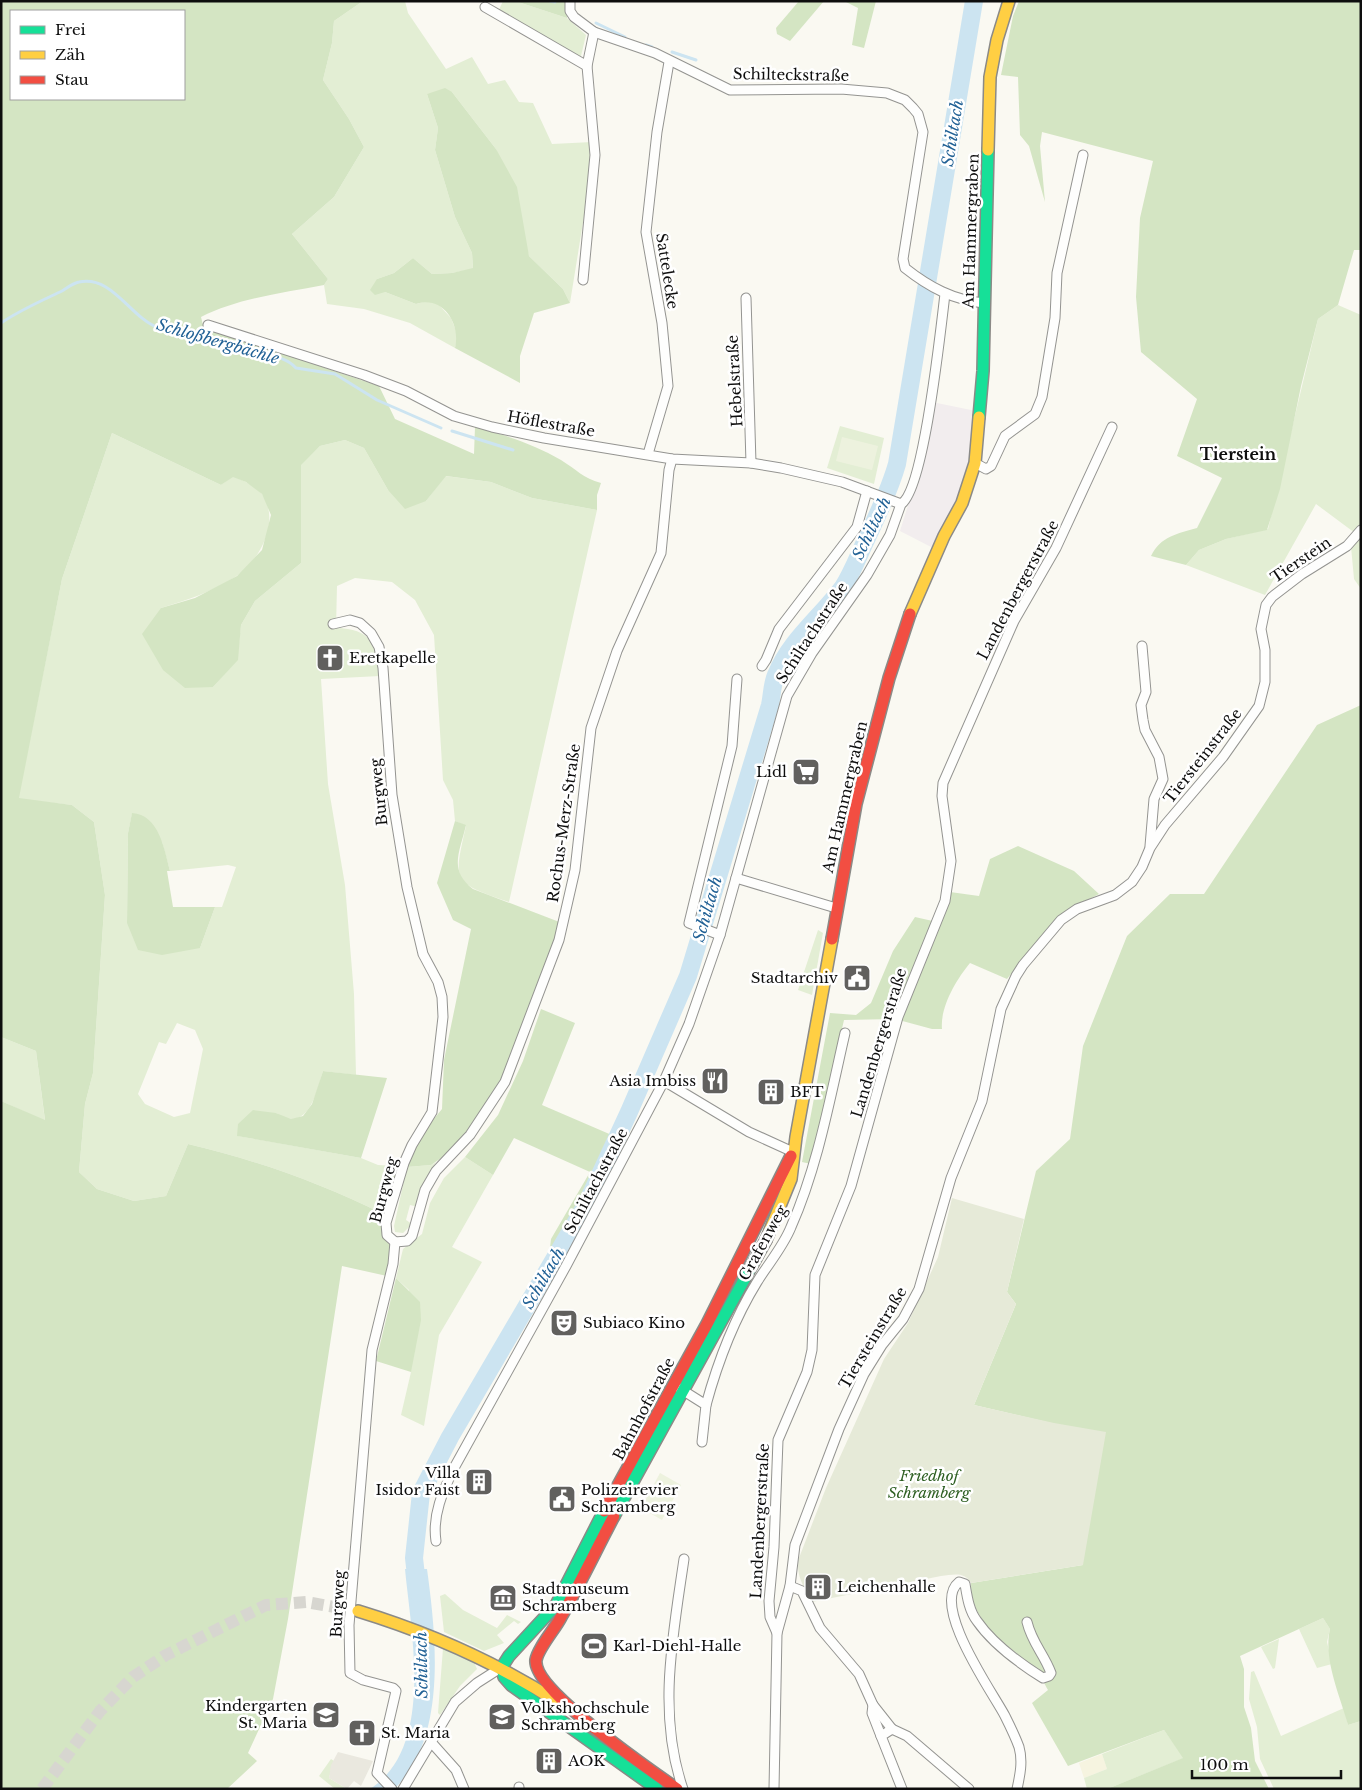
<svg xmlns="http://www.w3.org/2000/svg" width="1362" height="1790" font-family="'Libre Baskerville',serif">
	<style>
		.industrial { fill: #f2edee }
		.farmland { fill: #f6f4e0 }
		.green { fill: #e3eed4; fill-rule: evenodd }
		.forest { fill: #d4e5c3; fill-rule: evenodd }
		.cemetery { fill: #e6ead8 }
		.pitch { fill: #edf2de }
		.plaza { fill: #eae8df }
		.water { fill: #cce4f1 }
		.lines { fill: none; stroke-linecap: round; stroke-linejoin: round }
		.stream { stroke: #cce4f1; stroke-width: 3 }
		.river { stroke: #cce4f1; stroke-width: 18 }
		.secondary-tunnel { stroke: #d7d6d0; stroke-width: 12; stroke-dasharray: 12 6; stroke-linecap: butt }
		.street-casing { stroke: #949491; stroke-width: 11 }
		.fast-casing { stroke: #8b8a87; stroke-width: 14 }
		.slow-casing { stroke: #8b8a87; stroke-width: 14 }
		.jam-casing { stroke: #8b8a87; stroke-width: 14 }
		.street { stroke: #fefefd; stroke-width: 9 }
		.fast { stroke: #16e098; stroke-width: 11 }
		.slow { stroke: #ffcf43; stroke-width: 11 }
		.jam { stroke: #f24e42; stroke-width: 11 }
		.labels { text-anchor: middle; stroke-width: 5; stroke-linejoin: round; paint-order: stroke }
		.street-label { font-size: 15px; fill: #0e0e0e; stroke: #fff }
		.poi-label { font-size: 15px; fill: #0e0e0e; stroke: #fff; text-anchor: start }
		.park-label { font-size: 15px; font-style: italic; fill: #2f6023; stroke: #fff }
		.water-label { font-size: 16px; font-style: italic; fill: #216195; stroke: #fff }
		.neighbourhood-label { font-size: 16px; font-weight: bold; fill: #0e0e0e; stroke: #fff }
	</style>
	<rect width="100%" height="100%" fill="#faf9f2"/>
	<polygon class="industrial" points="932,402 976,411 972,447 960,491 933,548 900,531 919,470"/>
	<polygon class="farmland" points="1102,1754 1107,1769 1084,1778 1079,1763"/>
	<g class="green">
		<polygon points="363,1 405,1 408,13 446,69 472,57 488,84 505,80 519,102 533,103 552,144 592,142 584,216 570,303 563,289 529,256 496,149 452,92 427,94 438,128 435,150 455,217 472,253 473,269 452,273 432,274 413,258 394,273 377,279 385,292 416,304 427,301 438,304 451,318 458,336 455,348 410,323 364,309 327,304 324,285 328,279 292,234 334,197 364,147 349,119 323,80 332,43 334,21"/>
		<polygon points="503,1 515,1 567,18 586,35 581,56 570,54 498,12"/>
		<polygon points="1338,305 1361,315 1361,528 1355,533 1316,504 1265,595 1186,565 1199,550 1226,539 1268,529 1318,319"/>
		<polygon points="840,426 884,438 874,484 827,468"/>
		<path d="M112 433 221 485 233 476C242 480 256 486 262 494 281 521 260 561 235 577 213 592 186 600 161 608L213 687 237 660 241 625 255 601 301 563V464L320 446 345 440 364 448 388 490 426 501 445 476 491 482 532 498 597 510 509 902C452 882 453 883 466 826L455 821 453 800 443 780 434 635 415 600 392 582 355 578 337 586 336 628C371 629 376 643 380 676L321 679 328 784 345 885 354 994 356 1075 323 1071C318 1086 312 1120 291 1119 286 1119 280 1115 276 1113L238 1136 361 1158 378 1165 397 1166 392 1196 383 1214C321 1183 256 1160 188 1144L166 1196 134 1201 97 1189 79 1172 85 1104 93 1073 105 895 94 822 72 805 18 799 62 579ZM132 814 162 842 170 871 228 865 236 867 222 907H215L200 948 127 923 128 833ZM177 1023 195 1030 203 1049 190 1113 174 1117 145 1104 138 1094 159 1042 166 1044Z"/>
		<polygon points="1361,535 1361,589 1354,579 1351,547"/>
		<polygon points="818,930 823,933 812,995 798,990"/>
		<polygon points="1,1037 36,1051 45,1121 1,1101"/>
		<polygon points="465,1157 493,1175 452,1247 482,1262 439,1335 424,1426 401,1415 411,1372 409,1290 396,1278 403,1249 422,1234 430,1203 444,1178"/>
		<polygon points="436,1162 426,1179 418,1207 410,1205 406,1220 412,1224 403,1233 395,1232 394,1226 407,1167 431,1165"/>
		<polygon points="445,1594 463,1610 497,1628 507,1615 521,1622 518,1624 514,1621 497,1635 504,1643 484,1651 444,1632 440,1596"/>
		<polygon points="1323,1618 1330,1629 1327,1642 1332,1664 1317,1668 1299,1629"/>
		<polygon points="1279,1639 1275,1668 1273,1669 1261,1647"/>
		<polygon points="443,1648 473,1660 477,1669 460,1686 440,1715 438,1713"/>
		<polygon points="1254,1671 1281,1736 1344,1708 1348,1725 1361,1721 1361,1789 1274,1789 1260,1759 1257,1727 1249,1699 1251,1672"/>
		<polygon points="1164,1730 1184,1758 1107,1789 1087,1789 1084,1778 1107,1769 1102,1754"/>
		<polygon points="331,1759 334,1761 329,1778 347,1789 335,1789 319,1776"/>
	</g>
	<g class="forest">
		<path d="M1 1H363L334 21 332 43 323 80 349 119 364 147 334 197 292 234 328 279 324 285C283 293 238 298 201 317L204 329 221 333 379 386 395 419 474 454 475 427C505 435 534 444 561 460 577 470 583 478 601 483L597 495V510L532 498 491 482 446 476 426 501 405 509 388 490 364 448 345 440 320 446 301 465V563L255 601 241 625 238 660 213 687 185 688 163 670 142 634 161 608 195 598 237 576 262 550 271 515 262 494 246 482 233 477 221 485 112 433 62 579 19 798 72 805 94 822 105 895 93 1073 85 1104 79 1172 97 1189 134 1201 166 1196 188 1144C256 1160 321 1183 383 1214 382 1228 383 1236 392 1248L387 1276 342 1266 288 1619 273 1699 248 1753 257 1761 227 1789H1V1101L45 1120 36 1051 1 1037ZM11 11H184V99H11Z"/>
		<polygon points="515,1 567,1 567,18"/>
		<polygon points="799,1 824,1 790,41 777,34 776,28"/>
		<polygon points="844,1 876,1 864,48 852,45 858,8"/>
		<path d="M1019 1H1361V250H1354L1338 305 1318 319 1301 386 1280 489 1267 530 1226 539 1199 550 1186 565 1151 556C1161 536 1177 534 1197 528L1222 478 1177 456 1197 399 1141 352 1136 297 1140 218 1153 161 1042 132 1040 146 1045 202 1029 146 1020 135 1018 77 1001 75 1013 16Z"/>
		<path d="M445 88 452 92 496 149 517 187 529 256 563 289 570 303 534 313 520 356V383L455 348C461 324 443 295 416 304L385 292 375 295 370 290 377 279 394 273 413 258 432 274 452 273 473 268 472 253 455 217 435 150 438 128 427 94Z"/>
		<path d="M1361 705V1721L1348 1725C1340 1696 1323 1659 1330 1629L1323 1618 1240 1656 1244 1669V1707L1251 1728 1255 1761 1269 1789H1107L1183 1758 1164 1730 1068 1766 1032 1703 1048 1690C1044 1683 1041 1676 1035 1670 1009 1644 970 1625 971 1583L1083 1565 1055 1424 974 1405 1016 1304 1007 1292 1036 1171 1070 1139 1083 1046 1127 936 1170 894H1204L1317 725Z"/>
		<path d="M132 813C159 815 164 848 170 871H167L173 907H215L200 948 162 955 138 950 127 923 128 833Z"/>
		<path d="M455 821 466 825C460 852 448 870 473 889L562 923 514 1058 478 1125 450 1152 431 1165 407 1167 418 1138 442 1109 444 1060 471 929 453 920 437 883Z"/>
		<path d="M1018 846 1074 871 1099 894 1072 908 1053 922 1007 979 970 963C956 980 940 1007 942 1029H932L895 1019 844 1020 811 1164 802 1162 830 1013 856 1015 871 1003 893 951 915 917 937 922 950 892 979 896 990 859Z"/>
		<polygon points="541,1009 575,1023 542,1105 614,1136 581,1204 554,1251 550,1248 551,1239 590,1172 514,1138 493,1175 465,1157 498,1115 523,1061"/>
		<polygon points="323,1071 387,1078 361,1158 237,1136 238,1124 253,1110 276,1113 291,1119 303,1116 312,1104"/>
		<polygon points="396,1278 420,1302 421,1320 411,1372 376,1361"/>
	</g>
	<path class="cemetery" d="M952 1198 1024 1219 1007 1292 1016 1304 974 1405 1054 1423 1106 1432 1083 1565 971 1583C964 1571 953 1575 941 1576L812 1602C804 1587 795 1575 799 1558L826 1488 884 1359 908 1323 938 1257Z"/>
	<g class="pitch">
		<polygon points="842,437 878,446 872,470 836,461"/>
		<polygon points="660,1473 681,1485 662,1520 641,1508"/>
	</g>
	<polygon class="plaza" points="338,1752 373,1761 361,1786 354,1781 347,1789 329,1778 331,1765"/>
	<path class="water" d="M405 1569H427C436 1635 448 1739 394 1789H370C435 1747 411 1634 405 1569Z"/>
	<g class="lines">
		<g class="stream">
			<polyline points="550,1 555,2"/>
			<polyline points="596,23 625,37"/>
			<polyline points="646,45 652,47"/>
			<polyline points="672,52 696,60"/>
			<path d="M1 323C20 310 41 301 62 291 67 288 73 283 79 282 113 275 130 318 159 328 178 334 196 335 215 338 227 340 239 349 251 352 267 357 283 354 296 368L335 374 377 400 441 428"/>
			<polyline points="452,431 513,450"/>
		</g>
		<path class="river" d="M418 1593 414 1558 421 1493 450 1437 586 1205 629 1112 688 976 770 705C772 696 772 684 776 675 790 640 821 617 843 587 852 573 858 557 865 542 877 516 889 492 897 464L974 1"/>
		<polyline class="secondary-tunnel" points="42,1789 100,1711 133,1677 166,1655 266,1605 306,1602 358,1611"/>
		<defs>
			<g id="street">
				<path d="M570 1V11L574 17 594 32 655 53 730 90 841 89 887 93 905 100 913 108 918 114 923 132 903 259 905 268C929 287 953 300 984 303"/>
				<polyline points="485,7 587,66"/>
				<polyline points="583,280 595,155 587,66 594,32"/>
				<polyline points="746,298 751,463"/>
				<polyline points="208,325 364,375 406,391 454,416 492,427 544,438 672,459 751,463 781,468 842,482 901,504"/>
				<polyline points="648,454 668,386 662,323 646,232 657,132 669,62"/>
				<polyline points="975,463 986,469 991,466 1005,436 1035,414 1042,397 1055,318 1057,273 1083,155"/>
				<polyline points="333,624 350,620 360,623 371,633 379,647 383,668 392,795 407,887 423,954 438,982 442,997 443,1017 432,1112 412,1145 404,1163 386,1223 387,1235 395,1242"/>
				<polyline points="1142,646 1146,692 1141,705 1143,720 1145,730 1159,757 1163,779 1154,799 1150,846"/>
				<polyline points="762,666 766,660 779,629 857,527 867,491"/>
				<polyline points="736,878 836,908"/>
				<polyline points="720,935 689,923 732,746 737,679"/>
				<polyline points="664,1081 749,1132 793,1152"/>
				<polyline points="395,1242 407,1241 412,1236 425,1190 436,1171 470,1135 505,1082 559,940 575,870 591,728 617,651 661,553 669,470 672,459"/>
				<polyline points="679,1388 706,1405 702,1442"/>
				<path d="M706 1405C718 1361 733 1321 757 1282 768 1264 783 1247 791 1227 818 1166 830 1098 845 1033"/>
				<path d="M436 1541C432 1515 443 1491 454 1468L566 1266 664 1081 689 1024 720 935 787 696 812 653 867 575 890 535 901 504C924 491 941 326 945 294"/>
				<polyline points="790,1586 802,1591 820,1628 859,1674 873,1705 892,1729"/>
				<polyline points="777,1633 770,1617 769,1601 774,1547 778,1440 807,1372 812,1350 815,1275 851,1186 898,1017 945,901 951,861 942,796 943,783 1014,621 1056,548 1112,427"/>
				<polyline points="873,1705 872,1713 881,1736"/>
				<polyline points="431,1742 456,1770 464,1789"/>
				<polyline points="519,1787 519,1789"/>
				<polyline points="392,1789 377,1773 396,1691 393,1688 363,1680 350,1673 349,1625 372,1350 393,1264 395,1242"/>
				<polyline points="403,1789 455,1702 477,1683 502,1667"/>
				<path d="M683 1789C657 1714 673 1635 684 1559"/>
				<polyline points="774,1789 777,1633 790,1586 795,1545 839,1429 864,1374 882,1345 903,1319 919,1289 951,1178 982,1101 1001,1009 1016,976 1023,965 1061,920 1077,909 1115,895 1132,882 1142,867 1150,848 1165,825 1223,757 1259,706 1265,682 1265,650 1261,629 1266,605 1272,597 1302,574 1347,546 1361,530"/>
				<polyline points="902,1789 881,1736 892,1729 907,1736 969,1789"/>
				<path d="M1017 1789C1020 1775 1023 1761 1019 1747 1015 1736 1010 1726 1005 1716 993 1693 930 1605 959 1582L965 1584C967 1596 969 1611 977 1621 993 1644 1019 1663 1043 1678L1049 1676 1051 1673C1044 1654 1032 1643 1027 1622"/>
			</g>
			<g id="fast">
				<polyline points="979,417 983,371 988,150"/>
				<polyline points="604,1511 556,1605 509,1656 502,1667 504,1677 511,1685 657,1789"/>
				<polyline points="614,1516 766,1240"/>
			</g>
			<g id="slow">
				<polyline points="988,150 990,77 997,40 1009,1"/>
				<polyline points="910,614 944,536 962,503 975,463 979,417"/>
				<polyline points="766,1240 791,1179 796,1137 832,939"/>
				<path d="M358 1611C430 1633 496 1662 559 1703"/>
			</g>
			<g id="jam">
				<polyline points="832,939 856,804 889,678 910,614"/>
				<polyline points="604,1511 707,1324 791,1156"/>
				<path d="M614 1516C596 1550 580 1584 561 1617 555 1629 538 1648 536 1660 532 1690 652 1771 677 1789"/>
			</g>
		</defs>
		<use href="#street" class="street-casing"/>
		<use href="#fast" class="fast-casing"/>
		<use href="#slow" class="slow-casing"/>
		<use href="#jam" class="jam-casing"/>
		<use href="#street" class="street"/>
		<use href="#fast" class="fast"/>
		<use href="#slow" class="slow"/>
		<use href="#jam" class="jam"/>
	</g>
	<defs>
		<symbol id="church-square" viewBox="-11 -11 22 22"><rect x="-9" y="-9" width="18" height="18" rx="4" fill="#61605e" stroke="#fff"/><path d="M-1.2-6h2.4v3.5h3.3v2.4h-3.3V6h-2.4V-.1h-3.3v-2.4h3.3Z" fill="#fff"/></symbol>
		<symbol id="supermarket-square" viewBox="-11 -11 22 22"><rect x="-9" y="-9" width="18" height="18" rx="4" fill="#61605e" stroke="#fff"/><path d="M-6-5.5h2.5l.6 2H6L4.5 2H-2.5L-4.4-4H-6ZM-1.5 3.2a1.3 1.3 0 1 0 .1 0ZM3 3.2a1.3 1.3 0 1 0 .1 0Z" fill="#fff"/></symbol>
		<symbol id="civic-square" viewBox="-11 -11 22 22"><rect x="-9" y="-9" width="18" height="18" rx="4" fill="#61605e" stroke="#fff"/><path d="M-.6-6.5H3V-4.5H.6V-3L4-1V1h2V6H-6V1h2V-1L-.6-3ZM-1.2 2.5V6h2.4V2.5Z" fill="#fff"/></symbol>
		<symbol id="restaurant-square" viewBox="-11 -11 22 22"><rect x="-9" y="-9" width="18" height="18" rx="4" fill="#61605e" stroke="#fff"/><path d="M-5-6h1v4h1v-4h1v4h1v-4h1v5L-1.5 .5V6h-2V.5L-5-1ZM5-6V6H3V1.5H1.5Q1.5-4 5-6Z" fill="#fff"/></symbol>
		<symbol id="building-square" viewBox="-11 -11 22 22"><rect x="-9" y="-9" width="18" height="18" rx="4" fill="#61605e" stroke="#fff"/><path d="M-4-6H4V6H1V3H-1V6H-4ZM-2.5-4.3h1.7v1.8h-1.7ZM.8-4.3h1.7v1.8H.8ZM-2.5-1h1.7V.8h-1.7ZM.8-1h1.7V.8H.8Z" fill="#fff"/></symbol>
		<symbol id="theatre-square" viewBox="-11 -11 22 22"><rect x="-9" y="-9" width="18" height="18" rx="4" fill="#61605e" stroke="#fff"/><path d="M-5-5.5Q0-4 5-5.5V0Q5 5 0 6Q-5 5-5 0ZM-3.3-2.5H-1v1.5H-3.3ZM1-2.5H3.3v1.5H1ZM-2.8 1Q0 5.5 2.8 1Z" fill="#fff"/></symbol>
		<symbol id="museum-square" viewBox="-11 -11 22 22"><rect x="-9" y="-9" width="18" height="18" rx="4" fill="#61605e" stroke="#fff"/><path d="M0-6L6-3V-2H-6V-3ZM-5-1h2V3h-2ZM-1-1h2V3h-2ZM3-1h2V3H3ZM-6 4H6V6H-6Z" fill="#fff"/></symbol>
		<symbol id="stadium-square" viewBox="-11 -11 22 22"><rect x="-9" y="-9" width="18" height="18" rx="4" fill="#61605e" stroke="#fff"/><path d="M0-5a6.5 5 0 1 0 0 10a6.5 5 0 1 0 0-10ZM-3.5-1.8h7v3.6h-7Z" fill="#fff"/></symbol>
		<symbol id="school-square" viewBox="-11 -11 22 22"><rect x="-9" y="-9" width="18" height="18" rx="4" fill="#61605e" stroke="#fff"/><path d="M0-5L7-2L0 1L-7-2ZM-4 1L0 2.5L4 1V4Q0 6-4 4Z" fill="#fff"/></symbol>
		<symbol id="university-square" viewBox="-11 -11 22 22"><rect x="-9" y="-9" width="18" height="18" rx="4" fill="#61605e" stroke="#fff"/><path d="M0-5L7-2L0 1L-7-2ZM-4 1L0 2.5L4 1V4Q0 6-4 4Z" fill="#fff"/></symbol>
	</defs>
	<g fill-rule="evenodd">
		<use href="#church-square" x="314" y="642" width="32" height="32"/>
		<use href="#supermarket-square" x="790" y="756" width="32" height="32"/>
		<use href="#civic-square" x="841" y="962" width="32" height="32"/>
		<use href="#restaurant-square" x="699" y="1065" width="32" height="32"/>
		<use href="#building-square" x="755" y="1076" width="32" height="32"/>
		<use href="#theatre-square" x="548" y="1307" width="32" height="32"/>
		<use href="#building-square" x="463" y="1466" width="32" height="32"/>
		<use href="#civic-square" x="546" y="1483" width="32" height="32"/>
		<use href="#building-square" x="802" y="1571" width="32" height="32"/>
		<use href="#museum-square" x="487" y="1582" width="32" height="32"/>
		<use href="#stadium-square" x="578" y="1630" width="32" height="32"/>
		<use href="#school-square" x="310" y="1699" width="32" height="32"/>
		<use href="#university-square" x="486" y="1701" width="32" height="32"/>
		<use href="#church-square" x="346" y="1717" width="32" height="32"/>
		<use href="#building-square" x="533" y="1745" width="32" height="32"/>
	</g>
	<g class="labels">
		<g class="street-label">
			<text transform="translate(791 75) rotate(1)" y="5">Schilteckstraße</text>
			<text transform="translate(971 231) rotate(-88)" y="5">Am Hammergraben</text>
			<text transform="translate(667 271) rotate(81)" y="5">Sattelecke</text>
			<text transform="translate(735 381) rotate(-93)" y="5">Hebelstraße</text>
			<text transform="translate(551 424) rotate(10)" y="5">Höflestraße</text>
			<text transform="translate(1301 560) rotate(-34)" y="5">Tierstein</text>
			<text transform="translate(1018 590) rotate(-62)" y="5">Landenbergerstraße</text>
			<text transform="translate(812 633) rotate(-57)" y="5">Schiltachstraße</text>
			<text transform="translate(1203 756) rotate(-52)" y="5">Tiersteinstraße</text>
			<text transform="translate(379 792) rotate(-96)" y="5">Burgweg</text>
			<text transform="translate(845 797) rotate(-77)" y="5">Am Hammergraben</text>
			<text transform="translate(564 823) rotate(-82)" y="5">Rochus-Merz-Straße</text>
			<text transform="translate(879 1043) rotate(-73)" y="5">Landenbergerstraße</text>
			<text transform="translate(596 1181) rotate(-62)" y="5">Schiltachstraße</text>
			<text transform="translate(384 1190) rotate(-75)" y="5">Burgweg</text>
			<text transform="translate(763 1243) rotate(-61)" y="5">Grafenweg</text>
			<text transform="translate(873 1338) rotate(-59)" y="5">Tiersteinstraße</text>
			<text transform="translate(644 1409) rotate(-62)" y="5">Bahnhofstraße</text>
			<text transform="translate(760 1521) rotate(-87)" y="5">Landenbergerstraße</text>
			<text transform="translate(338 1604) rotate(-87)" y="5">Burgweg</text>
		</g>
		<g class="poi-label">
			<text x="349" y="663">Eretkapelle</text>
			<text x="787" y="777" text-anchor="end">Lidl</text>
			<text x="838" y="983" text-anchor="end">Stadtarchiv</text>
			<text x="696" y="1086" text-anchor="end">Asia Imbiss</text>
			<text x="790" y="1097">BFT</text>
			<text x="583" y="1328">Subiaco Kino</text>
			<text x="460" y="1478" text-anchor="end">Villa<tspan x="460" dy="17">Isidor Faist</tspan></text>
			<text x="581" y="1495">Polizeirevier<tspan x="581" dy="17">Schramberg</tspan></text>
			<text x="837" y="1592">Leichenhalle</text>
			<text x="522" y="1594">Stadtmuseum<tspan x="522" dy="17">Schramberg</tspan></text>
			<text x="613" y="1651">Karl-Diehl-Halle</text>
			<text x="307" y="1711" text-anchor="end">Kindergarten<tspan x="307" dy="17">St. Maria</tspan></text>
			<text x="521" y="1713">Volkshochschule<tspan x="521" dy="17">Schramberg</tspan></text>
			<text x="381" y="1738">St. Maria</text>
			<text x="568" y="1766">AOK</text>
		</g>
		<g class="park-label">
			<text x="929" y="1481">Friedhof<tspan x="929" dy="17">Schramberg</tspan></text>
		</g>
		<g class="water-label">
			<text transform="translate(952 133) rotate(-81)" y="6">Schiltach</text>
			<text transform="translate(218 341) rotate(16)" y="6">Schloßbergbächle</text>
			<text transform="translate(871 528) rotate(-64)" y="6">Schiltach</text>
			<text transform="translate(707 909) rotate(-74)" y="6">Schiltach</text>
			<text transform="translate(543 1278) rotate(-60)" y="6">Schiltach</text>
			<text transform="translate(421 1665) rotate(-91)" y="6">Schiltach</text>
		</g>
		<g class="neighbourhood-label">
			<text x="1238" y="460">Tierstein</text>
		</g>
	</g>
	<rect width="1362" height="1790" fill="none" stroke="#0e0e0e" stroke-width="5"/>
	<rect x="10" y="10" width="175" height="90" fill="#ffffff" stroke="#9f9f9f"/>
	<rect x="20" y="26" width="25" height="8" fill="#16e098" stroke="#9f9f9f"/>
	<text x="55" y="35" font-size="15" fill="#0e0e0e">Frei</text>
	<rect x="20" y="51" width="25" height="8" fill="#ffcf43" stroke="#9f9f9f"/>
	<text x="55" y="60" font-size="15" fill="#0e0e0e">Zäh</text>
	<rect x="20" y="76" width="25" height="8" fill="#f24e42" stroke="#9f9f9f"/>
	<text x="55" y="85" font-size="15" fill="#0e0e0e">Stau</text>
	<path d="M1192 1770v8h149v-8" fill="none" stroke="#0e0e0e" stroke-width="2.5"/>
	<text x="1200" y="1770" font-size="15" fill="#0e0e0e" stroke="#ffffff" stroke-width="4" paint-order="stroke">100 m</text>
</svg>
